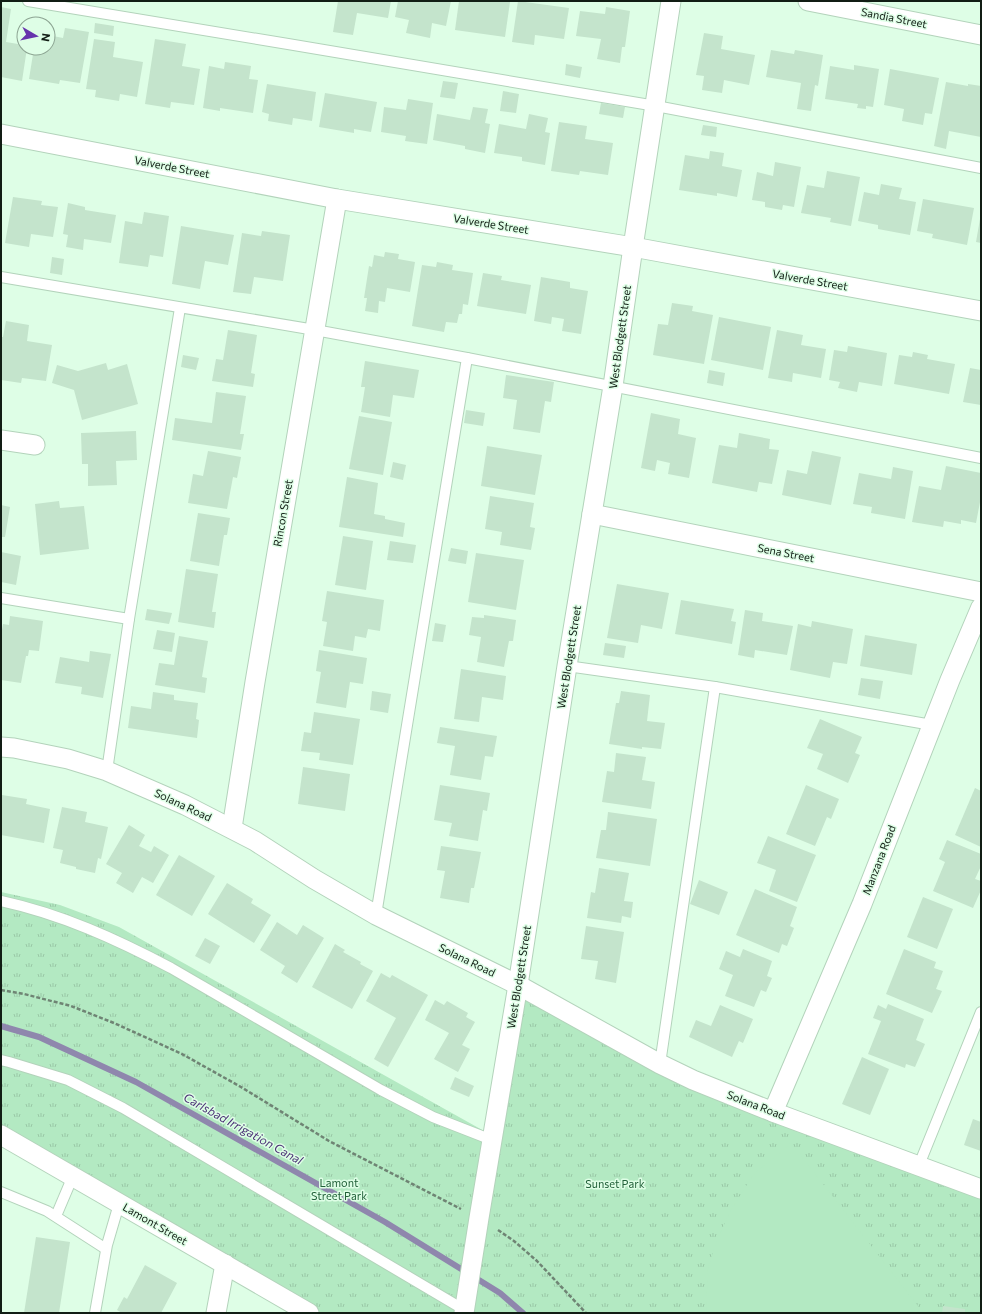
<svg xmlns="http://www.w3.org/2000/svg" width="982" height="1314" font-family="Commissioner,sans-serif">
	<style>
		.park { fill: url(#park-tufts) }
		.pitch { fill: #b3e9c2 }
		.lines { fill: none; stroke-linecap: round; stroke-linejoin: round }
		.stream { stroke: #8f87ad; stroke-width: 6 }
		.building { fill: #c4e4cc }
		.lane-casing { stroke: #b3d3bb; stroke-width: 12 }
		.street-casing { stroke: #b3d3bb; stroke-width: 21 }
		.path { stroke: #6f8474; stroke-width: 2.5; stroke-dasharray: 4 2; stroke-linecap: butt }
		.lane { stroke: #fff; stroke-width: 10 }
		.street { stroke: #fff; stroke-width: 19 }
		.labels { text-anchor: middle; stroke-width: 3; stroke-linejoin: round; paint-order: stroke }
		.street-label { font-size: 11px; fill: #111d14; stroke: #defee6 }
		.park-label { font-size: 11px; fill: #216039; stroke: #defee6 }
		.water-label { font-size: 12px; font-style: italic; fill: #4a3075; stroke: #defee6 }
	</style>
	<defs>
		<pattern id="park-tufts" width="24" height="20" patternUnits="userSpaceOnUse"><rect width="24" height="20" fill="#b3e9c2"/><path d="M3 7l-1-3M5 7V3M7 7l1-3M15 17l-1-3M17 17v-4M19 17l1-3" fill="none" stroke="#99c7a6"/></pattern>
	</defs>
	<rect width="100%" height="100%" fill="#defee6"/>
	<polygon class="park" points="1,892 60,905 119,927 493,1136 518,985 660,1064 981,1189 981,1313 309,1313 1,1135"/>
	<polygon class="pitch" points="791,1143 918,1306 917,1313 706,1313 708,1269 716,1242 731,1210 753,1175"/>
	<g class="lines">
		<polyline class="stream" points="1,1026 39,1037 136,1082 385,1222 500,1293 523,1313"/>
	</g>
	<g class="building">
		<polygon points="338,1 391,1 388,18 357,13 353,35 333,32"/>
		<polygon points="398,1 451,1 446,26 432,23 430,38 406,33 409,20 395,17"/>
		<polygon points="459,1 510,2 505,37 455,30"/>
		<polygon points="518,1 569,8 564,39 535,35 534,45 512,42"/>
		<polygon points="1,7 11,9 6,42 24,45 24,48 27,48 22,81 1,77"/>
		<polygon points="606,7 630,11 625,47 622,47 620,63 597,59 601,39 576,36 580,11 605,14"/>
		<polygon points="95,23 114,26 113,36 94,33"/>
		<polygon points="65,28 89,32 80,83 60,80 59,84 29,79 34,48 48,48 48,35 63,38"/>
		<polygon points="704,33 723,36 721,49 755,55 749,85 724,80 722,93 702,90 704,76 696,75"/>
		<polygon points="94,39 115,42 113,57 143,62 137,97 120,94 119,101 95,97 96,90 86,89"/>
		<polygon points="155,39 186,44 182,66 200,69 194,105 171,102 170,108 145,104"/>
		<polygon points="771,50 794,54 795,50 823,55 818,86 815,85 811,111 797,109 801,83 766,77"/>
		<polygon points="225,62 251,66 249,79 258,80 253,113 220,108 220,111 203,108 209,66 224,69"/>
		<polygon points="566,64 582,67 580,78 565,75"/>
		<polygon points="854,65 879,69 873,107 866,106 866,109 857,108 858,104 825,99 830,66 854,70"/>
		<polygon points="890,69 939,78 932,114 925,113 923,125 902,121 904,109 884,105"/>
		<polygon points="443,81 458,83 455,99 440,97"/>
		<polygon points="946,82 968,86 968,84 981,86 981,137 949,131 946,149 934,146"/>
		<polygon points="267,84 316,92 312,121 293,118 292,125 268,121 269,114 262,112"/>
		<polygon points="503,91 519,94 516,113 500,111"/>
		<polygon points="325,93 377,102 371,132 354,129 354,133 319,127"/>
		<polygon points="408,99 433,103 427,144 405,141 406,136 381,132 384,107 406,110"/>
		<polygon points="601,103 625,107 623,118 599,114"/>
		<polygon points="473,107 488,109 485,123 490,124 485,153 465,149 465,146 433,140 437,114 470,120"/>
		<polygon points="529,114 548,118 545,132 550,133 545,165 522,161 522,157 494,153 499,124 526,129"/>
		<polygon points="559,122 587,126 585,139 613,143 608,175 580,171 579,175 551,171"/>
		<polygon points="703,125 717,127 716,137 701,135"/>
		<polygon points="710,151 724,153 722,166 742,170 737,197 717,193 717,196 679,190 685,155 709,159"/>
		<polygon points="775,162 801,167 794,207 783,205 782,210 765,207 765,202 752,200 757,172 773,176"/>
		<polygon points="827,171 860,177 851,226 830,222 831,218 801,213 807,185 824,188"/>
		<polygon points="881,184 902,188 899,199 916,202 910,235 878,229 878,225 858,221 864,192 879,195"/>
		<polygon points="13,197 42,201 41,205 58,207 53,237 31,234 29,247 5,243"/>
		<polygon points="923,199 974,208 967,245 932,238 933,234 917,231"/>
		<polygon points="68,203 85,207 85,210 116,215 111,243 84,239 83,250 66,247 68,235 63,234"/>
		<polygon points="144,212 169,216 163,257 150,255 148,267 119,263 125,221 142,224"/>
		<polygon points="980,219 981,219 981,243 976,242"/>
		<polygon points="181,226 234,235 228,265 205,261 200,289 172,284"/>
		<polygon points="262,231 290,235 283,281 254,277 251,294 233,292 242,233 261,236"/>
		<polygon points="385,252 399,254 398,259 415,262 410,292 387,288 385,302 379,301 378,313 365,311 367,298 364,298 369,266 372,267 374,255 384,257"/>
		<polygon points="52,257 64,259 62,275 50,273"/>
		<polygon points="437,262 453,265 452,270 473,273 468,305 463,304 462,314 459,314 457,323 446,322 444,332 412,326 422,265 436,267"/>
		<polygon points="483,273 502,276 501,280 531,285 526,314 477,306"/>
		<polygon points="541,277 570,282 570,288 588,291 581,334 562,331 564,319 552,317 551,324 534,321"/>
		<polygon points="672,303 693,306 692,311 713,315 704,364 653,355 658,324 668,325"/>
		<polygon points="719,317 771,327 763,370 711,360"/>
		<polygon points="6,321 29,325 27,341 52,345 46,381 22,378 21,383 1,380 1,337 3,337"/>
		<polygon points="228,330 257,335 251,373 255,374 253,387 212,381 216,359 223,360"/>
		<polygon points="777,330 803,335 801,345 826,349 821,378 793,373 792,382 768,378"/>
		<polygon points="848,346 887,353 882,386 859,382 857,392 838,388 840,382 829,380 834,350 847,352"/>
		<polygon points="913,352 928,355 927,359 955,364 949,394 894,384 899,355 912,357"/>
		<polygon points="183,355 199,358 196,370 181,367"/>
		<polygon points="365,361 419,370 414,398 393,395 390,417 361,412 365,387 361,387"/>
		<polygon points="106,363 108,370 127,364 138,404 82,420 74,390 52,383 57,365 78,371"/>
		<polygon points="970,368 981,370 981,405 963,402"/>
		<polygon points="709,370 725,373 723,386 707,383"/>
		<polygon points="506,375 554,382 551,402 545,401 540,433 513,429 517,400 503,398"/>
		<polygon points="216,392 246,396 240,434 244,434 241,450 172,440 175,418 212,423"/>
		<polygon points="466,410 485,413 483,426 464,423"/>
		<polygon points="651,413 680,419 678,434 696,438 689,478 668,474 670,463 657,460 655,471 641,468"/>
		<polygon points="359,416 392,422 383,475 349,469"/>
		<polygon points="136,431 137,460 116,461 117,485 88,486 88,464 82,464 81,433"/>
		<polygon points="739,433 770,439 769,449 779,450 772,484 759,482 757,492 712,483 719,445 737,448"/>
		<polygon points="487,446 542,455 535,495 481,486"/>
		<polygon points="208,451 241,457 237,478 233,477 227,509 188,503 193,474 203,476"/>
		<polygon points="812,451 841,457 831,505 782,495 787,470 807,474"/>
		<polygon points="393,462 406,465 403,480 390,477"/>
		<polygon points="946,466 981,473 981,502 980,502 976,523 961,520 961,524 944,521 943,527 912,522 919,486 941,490"/>
		<polygon points="893,467 913,471 905,519 871,513 872,507 853,504 859,473 891,479"/>
		<polygon points="347,477 378,483 374,514 385,516 385,519 405,523 403,537 339,527"/>
		<polygon points="490,496 534,503 530,527 535,528 531,550 500,545 502,532 485,529"/>
		<polygon points="59,501 60,508 84,506 89,549 40,555 35,504"/>
		<polygon points="1,505 10,507 5,537 1,537"/>
		<polygon points="198,513 230,518 227,535 224,535 219,566 190,561"/>
		<polygon points="343,536 373,541 366,590 335,585"/>
		<polygon points="390,541 416,545 413,563 387,560"/>
		<polygon points="451,548 468,551 466,564 448,561"/>
		<polygon points="1,552 21,556 16,585 1,582"/>
		<polygon points="476,553 524,560 516,610 468,602"/>
		<polygon points="186,569 218,574 212,612 216,612 214,628 178,622"/>
		<polygon points="617,584 669,593 662,629 641,625 638,643 607,638"/>
		<polygon points="327,591 384,600 380,631 368,629 366,638 355,636 353,651 323,646 327,622 322,621"/>
		<polygon points="681,600 734,609 731,621 736,622 732,644 675,634"/>
		<polygon points="147,609 172,613 169,624 145,620"/>
		<polygon points="745,610 763,613 762,621 793,626 787,655 755,650 754,658 738,655"/>
		<polygon points="484,615 516,620 513,641 509,641 504,667 477,662 481,637 469,635 472,617 484,618"/>
		<polygon points="10,616 43,621 39,651 29,650 28,656 26,656 21,683 1,680 1,635 3,624 9,625"/>
		<polygon points="812,621 853,629 847,664 833,662 830,678 790,670 798,624 811,627"/>
		<polygon points="435,623 446,625 443,642 432,641"/>
		<polygon points="157,630 175,633 172,652 153,649"/>
		<polygon points="865,635 917,644 912,675 860,666"/>
		<polygon points="179,636 208,641 202,677 207,678 205,693 155,685 159,663 174,665"/>
		<polygon points="605,643 626,646 624,658 603,655"/>
		<polygon points="319,650 367,658 363,684 350,682 346,708 316,703 321,672 316,671"/>
		<polygon points="90,651 111,654 103,698 81,694 82,687 55,683 60,657 89,662"/>
		<polygon points="461,669 506,676 503,700 482,697 479,722 454,719"/>
		<polygon points="861,678 883,681 880,699 858,695"/>
		<polygon points="372,691 391,694 388,713 370,710"/>
		<polygon points="621,691 650,695 647,721 665,723 661,749 642,747 642,749 609,744 616,703 619,703"/>
		<polygon points="153,692 174,695 174,700 198,703 196,719 199,720 197,738 128,728 131,706 151,709"/>
		<polygon points="314,712 360,719 353,765 319,760 320,753 301,751 304,732 311,733"/>
		<polygon points="820,719 862,737 855,753 860,755 848,783 817,769 823,754 807,748"/>
		<polygon points="440,727 497,736 493,757 485,756 481,780 450,775 455,746 437,743"/>
		<polygon points="616,753 646,757 642,780 655,782 651,809 602,802 607,771 614,772"/>
		<polygon points="303,767 350,774 345,811 298,804"/>
		<polygon points="440,785 490,793 487,811 483,810 478,841 449,836 452,823 434,820"/>
		<polygon points="806,785 839,799 831,819 827,817 815,846 786,834"/>
		<polygon points="975,788 981,791 981,847 955,835"/>
		<polygon points="2,795 27,799 26,804 50,809 44,843 1,835 1,803"/>
		<polygon points="62,807 87,812 85,822 108,827 101,859 98,858 95,873 76,869 76,867 60,863 63,850 53,848"/>
		<polygon points="608,812 657,819 650,866 596,858 601,830 606,830"/>
		<polygon points="129,825 145,835 139,846 151,852 154,846 169,855 153,883 142,877 133,893 116,883 122,873 106,864"/>
		<polygon points="768,836 816,855 797,902 769,891 776,870 757,863"/>
		<polygon points="947,840 981,854 981,866 975,879 981,881 981,890 973,908 933,891 945,862 939,859"/>
		<polygon points="441,846 481,852 474,888 471,888 469,903 440,898 445,871 437,870"/>
		<polygon points="179,855 215,876 192,916 156,895"/>
		<polygon points="599,868 629,873 624,901 633,902 631,918 622,916 621,923 587,918 591,892 595,893"/>
		<polygon points="699,880 728,892 719,915 690,904"/>
		<polygon points="227,883 253,899 251,903 271,915 254,943 208,914"/>
		<polygon points="755,889 797,907 790,926 794,928 787,946 782,944 779,953 736,935"/>
		<polygon points="923,897 953,909 937,949 907,937"/>
		<polygon points="277,922 297,935 303,925 324,938 297,983 281,973 285,966 260,950"/>
		<polygon points="586,926 624,932 616,983 595,979 598,961 581,959"/>
		<polygon points="205,938 220,946 210,964 195,956"/>
		<polygon points="335,944 345,950 343,952 361,962 360,964 373,971 352,1009 312,987"/>
		<polygon points="743,949 772,961 767,976 772,978 766,992 761,990 754,1007 725,996 733,975 719,969 726,951 740,957"/>
		<polygon points="904,949 936,962 934,968 943,971 936,989 942,991 932,1013 886,994"/>
		<polygon points="381,973 390,978 392,975 428,995 388,1067 374,1059 396,1018 366,1001"/>
		<polygon points="435,1000 444,1005 447,1001 468,1013 466,1017 475,1022 462,1045 470,1049 458,1072 434,1059 449,1033 425,1020"/>
		<polygon points="888,1004 924,1019 916,1040 925,1044 915,1067 906,1064 905,1068 868,1054 881,1021 873,1018 878,1005 886,1009"/>
		<polygon points="720,1005 753,1019 743,1043 739,1041 732,1057 689,1037 696,1020 711,1026"/>
		<polygon points="862,1057 889,1069 870,1115 842,1104"/>
		<polygon points="455,1077 474,1086 469,1097 450,1089"/>
		<polygon points="973,1119 981,1122 981,1151 964,1145"/>
		<polygon points="36,1237 70,1242 59,1313 24,1313"/>
		<polygon points="145,1265 177,1283 161,1313 122,1313 117,1310 124,1297 127,1299"/>
		<polygon points="943,1306 965,1309 965,1313 942,1313"/>
	</g>
	<g class="lines">
		<defs>
			<g id="lane">
				<polyline points="28,1 288,44 656,106 981,168"/>
				<polyline points="1,277 315,330 467,358 981,458"/>
				<polyline points="1,598 129,619"/>
				<polyline points="567,666 715,687 932,725"/>
				<polyline points="107,771 129,619 180,308"/>
				<path d="M1 901C61 914 116 939 171 968L381 1090 433 1117 492 1140"/>
				<polyline points="376,915 467,358"/>
				<polyline points="1,1060 9,1062 68,1080 123,1108 468,1312"/>
				<polyline points="660,1064 715,687"/>
				<polyline points="919,1165 981,1012"/>
				<polyline points="1,1192 47,1211 106,1249"/>
				<polyline points="56,1216 73,1176"/>
				<polyline points="95,1313 107,1245 119,1204"/>
			</g>
			<g id="street">
				<polyline points="808,1 981,35"/>
				<polyline points="1,134 337,199 633,247 981,311"/>
				<polyline points="1,440 35,445"/>
				<polyline points="592,514 981,592"/>
				<polyline points="1,747 14,748 68,759 107,771 185,805 255,841 314,879 376,915 518,985 660,1064 693,1080 773,1112 981,1189"/>
				<polyline points="232,828 255,682 337,199"/>
				<polyline points="773,1112 862,904 950,680 981,607"/>
				<polyline points="1,1135 309,1313"/>
				<polyline points="216,1313 225,1264"/>
				<polyline points="464,1313 479,1218 518,985 567,666 613,386 633,247 671,1"/>
			</g>
		</defs>
		<use href="#lane" class="lane-casing"/>
		<use href="#street" class="street-casing"/>
		<g class="path">
			<polyline points="1,990 24,994 71,1006 114,1023 182,1054 241,1087 329,1141 461,1209"/>
			<polyline points="498,1230 514,1241 537,1261 586,1313"/>
		</g>
		<use href="#lane" class="lane"/>
		<use href="#street" class="street"/>
	</g>
	<g class="labels">
		<g class="street-label">
			<text transform="translate(894 18) rotate(11)" y="4">Sandia Street</text>
			<text transform="translate(172 167) rotate(11)" y="4">Valverde Street</text>
			<text transform="translate(491 224) rotate(9)" y="4">Valverde Street</text>
			<text transform="translate(810 280) rotate(10)" y="4">Valverde Street</text>
			<text transform="translate(620 337) rotate(-82)" y="4">West Blodgett Street</text>
			<text transform="translate(283 513) rotate(-80)" y="4">Rincon Street</text>
			<text transform="translate(786 553) rotate(11)" y="4">Sena Street</text>
			<text transform="translate(569 657) rotate(-81)" y="4">West Blodgett Street</text>
			<text transform="translate(183 805) rotate(25)" y="4">Solana Road</text>
			<text transform="translate(879 860) rotate(-69)" y="4">Manzana Road</text>
			<text transform="translate(467 960) rotate(26)" y="4">Solana Road</text>
			<text transform="translate(519 977) rotate(-81)" y="4">West Blodgett Street</text>
			<text transform="translate(756 1105) rotate(21)" y="4">Solana Road</text>
			<text transform="translate(155 1224) rotate(30)" y="4">Lamont Street</text>
		</g>
		<g class="park-label">
			<text x="339" y="1187">Lamont<tspan x="339" dy="13">Street Park</tspan></text>
			<text x="615" y="1188">Sunset Park</text>
		</g>
		<g class="water-label">
			<text transform="translate(243 1129) rotate(29)" y="4">Carlsbad Irrigation Canal</text>
		</g>
	</g>
	<rect width="982" height="1314" fill="none" stroke="#111d14" stroke-width="4"/>
	<g transform="translate(36 36) rotate(99)"><circle r="19" fill="#defee6" stroke="#8ca492"/>
	<path d="M0-3L7 15L0 10L-7 15Z" fill="#6634ac"/>
	<text y="-6" font-size="11" font-weight="bold" text-anchor="middle" fill="#111d14">N</text>
	</g>
</svg>
